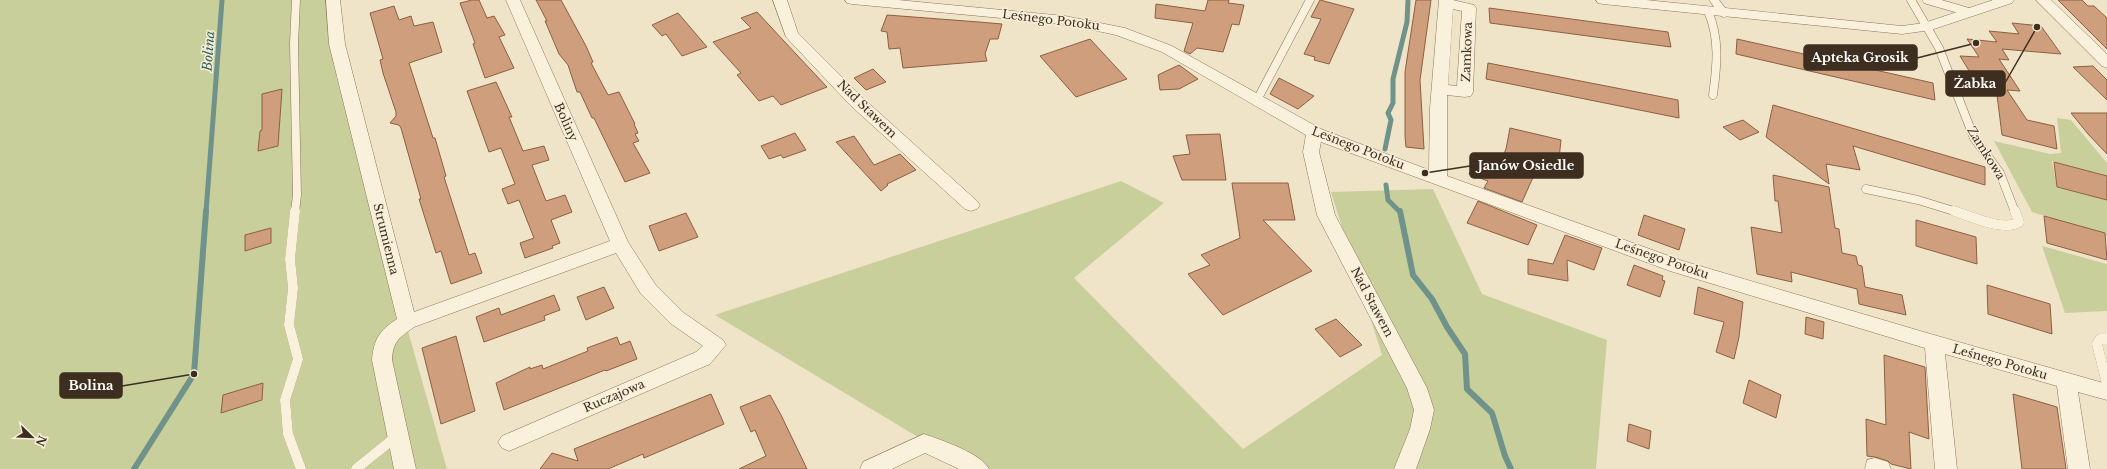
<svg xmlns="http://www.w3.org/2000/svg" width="2107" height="469" font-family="'Libre Baskerville',serif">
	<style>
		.green { fill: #c9cf9b }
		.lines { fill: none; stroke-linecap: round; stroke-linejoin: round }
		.stream-far1 { stroke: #6f938a; stroke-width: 5 }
		.stream { stroke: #6f938a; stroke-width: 6 }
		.building { fill: #cf9f7d; stroke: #8d5f41 }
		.service-far1-casing { stroke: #8d765c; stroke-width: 9 }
		.service-casing { stroke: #8d765c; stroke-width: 10 }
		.minor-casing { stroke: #8d765c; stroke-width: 1 }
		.service-far1 { stroke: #faf1dc; stroke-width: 8 }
		.service { stroke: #faf1dc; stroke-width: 10 }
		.minor { fill: #faf1dc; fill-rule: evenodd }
		.labels { text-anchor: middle; stroke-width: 3; stroke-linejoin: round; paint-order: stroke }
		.street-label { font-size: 12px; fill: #3d2e20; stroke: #f7eed8 }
		.water-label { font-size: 13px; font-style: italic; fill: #2f5d5a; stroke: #f7eed8 }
		.leader { fill: none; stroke: #3d2e20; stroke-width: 1.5 }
		.callout-dot { fill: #3d2e20; stroke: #f7eed8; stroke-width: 1.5 }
		.callout { fill: #3d2e20; stroke: #3d2e20; stroke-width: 1.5 }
		.callout-label { font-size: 13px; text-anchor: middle; font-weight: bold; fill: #fff }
	</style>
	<rect width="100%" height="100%" fill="#f0e4c8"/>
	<g class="green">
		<polygon points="0,0 333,0 336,76 447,469 0,469"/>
		<polygon points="2057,118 2071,120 2107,163 2107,176 2052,161 2057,188 2107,200 2107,236 2032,212 1994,141 2050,154 2061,153"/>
		<polygon points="1121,181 1164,203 1074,278 1243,449 1382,355 1331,192 1433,189 1482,294 1607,340 1596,469 971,469 715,315"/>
		<polygon points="2042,246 2107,264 2107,311 2065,313"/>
	</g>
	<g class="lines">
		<g class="stream-far1">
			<polyline points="1385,149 1391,120 1388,113 1393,103 1393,79 1407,22 1408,0"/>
			<polyline points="1386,185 1388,200 1400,212"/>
			<polyline points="206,212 222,0"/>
		</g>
		<g class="stream">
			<polyline points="1400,211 1413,275 1432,299 1447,327 1465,354 1467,389 1492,413 1505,456 1511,469"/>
			<polyline points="134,469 194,374 206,211"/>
		</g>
	</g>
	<g class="building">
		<polygon points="472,0 479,0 487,18 494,16 505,35 499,37 514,68 485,78 473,44 475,43 460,3"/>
		<polygon points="536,0 561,0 586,46 593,62 591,63 608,95 619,92 635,124 634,124 638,133 635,134 639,141 633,143 650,173 625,182 594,118 592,118 580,92 577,92 568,65 559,54 545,21 547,21"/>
		<polygon points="1208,0 1229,0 1228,3 1244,5 1239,25 1232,24 1223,52 1197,48 1190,54 1184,51 1193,23 1155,18 1156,4 1205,11"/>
		<polygon points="1320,0 1354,9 1329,64 1314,60 1315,57 1304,54 1321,19 1311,17"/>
		<polygon points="1416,0 1431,0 1420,80 1424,149 1406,147 1405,136 1405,72"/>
		<polygon points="2058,0 2082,0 2088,6 2094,6 2107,18 2107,49"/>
		<polygon points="394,6 399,20 411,16 414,26 433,22 442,52 409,63 433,138 435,138 446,176 444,177 469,255 475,253 482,273 451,284 441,251 436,253 419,199 421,199 401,128 399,125 390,123 396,116 396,112 383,73 380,60 383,59 370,13"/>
		<polygon points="1489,8 1668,32 1671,47 1490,23"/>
		<polygon points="757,12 796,54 827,87 781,105 773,96 759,101 737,75 741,73 713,42 751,28 741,18"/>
		<polygon points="678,13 707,47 682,56 666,34 662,36 652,25"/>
		<polygon points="887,15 979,22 1002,24 998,39 990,39 985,54 987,61 903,68 900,48 889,49 887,32 881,31"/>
		<polygon points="2012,23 2041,26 2061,54 2002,49 2009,60 1999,59 2020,91 2007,90 2027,120 2054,126 2057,149 2002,135 1997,95 1992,95 1988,88 1979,87 1960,56 1979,57 1967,39 1997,42 1989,31 2019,34"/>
		<polygon points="1090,39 1127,79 1076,97 1040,56"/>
		<polygon points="1737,39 1933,83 1935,100 1736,54"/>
		<polygon points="1488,63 1678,100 1679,118 1486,79"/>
		<polygon points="1179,65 1198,79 1179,89 1160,90 1158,75"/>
		<polygon points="2093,66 2107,80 2107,100 2073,67"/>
		<polygon points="873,69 886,82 866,90 854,78"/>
		<polygon points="1279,78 1314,96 1298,109 1270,94"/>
		<polygon points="496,82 512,117 509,117 523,151 544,146 549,160 532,165 546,201 565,195 572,212 551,220 560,243 552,246 553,248 525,258 520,243 534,238 519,200 508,204 502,189 515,184 501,148 489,152 467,91"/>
		<polygon points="282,89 278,146 258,151 260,131 262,130 262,94"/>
		<polygon points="1773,105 1985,167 1985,185 1853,146 1860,170 1826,164 1829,184 1766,137"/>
		<polygon points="2071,113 2107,113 2107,154 2088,134"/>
		<polygon points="1743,120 1759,132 1740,140 1723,127"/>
		<polygon points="1510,128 1561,140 1559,159 1543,155 1522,202 1484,188 1488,181 1469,174 1479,156 1500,163 1506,149"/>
		<polygon points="795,133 806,150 783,158 781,155 769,159 761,146"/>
		<polygon points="1220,134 1226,180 1182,180 1173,156 1190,154 1186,135"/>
		<polygon points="854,136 874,165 900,154 916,170 887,184 888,185 881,191 836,142"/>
		<polygon points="2054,162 2107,176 2107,200 2057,187"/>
		<polygon points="1773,175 1829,187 1835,228 1839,229 1842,253 1856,256 1858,265 1862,266 1865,287 1902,295 1906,315 1859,304 1857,289 1791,272 1792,282 1757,274 1751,227 1782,233 1778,201 1775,201"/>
		<polygon points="1232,183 1288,183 1295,220 1263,220 1312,271 1223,315 1188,274 1210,265 1201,255 1240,238"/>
		<polygon points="1478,201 1537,225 1528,245 1467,223"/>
		<polygon points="686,213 698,237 659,251 649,226"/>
		<polygon points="1644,215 1685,229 1679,250 1638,235"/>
		<polygon points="2044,216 2105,233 2107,260 2047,243"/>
		<polygon points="1916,220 1976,237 1977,264 1916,246"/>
		<polygon points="271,228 271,243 245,251 245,235"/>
		<polygon points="1565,235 1602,248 1594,270 1567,260 1568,281 1528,274 1528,259 1553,264"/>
		<polygon points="1634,265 1663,276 1662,280 1665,281 1660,297 1627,285"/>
		<polygon points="1987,285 2050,304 2052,334 1988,314"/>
		<polygon points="604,287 614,308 586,320 577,297"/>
		<polygon points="1698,287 1743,302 1739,337 1734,359 1716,352 1724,322 1694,314"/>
		<polygon points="554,295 560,310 544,316 545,320 484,342 476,317 499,308 501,315"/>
		<polygon points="1806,317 1824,322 1823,339 1805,334"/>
		<polygon points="1336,319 1362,345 1340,357 1315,329"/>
		<polygon points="456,336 475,411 441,424 422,348"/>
		<polygon points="617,337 620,345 630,341 637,359 606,371 605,370 504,410 496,383 530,367 530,369 542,365 543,369 588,351 587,348"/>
		<polygon points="1884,355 1925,367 1929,439 1909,432 1911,469 1891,464 1888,461 1875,457 1867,456 1866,419 1886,425"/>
		<polygon points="1749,380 1781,395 1776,418 1743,403"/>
		<polygon points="263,383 262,400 221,413 223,395"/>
		<polygon points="711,394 724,424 644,458 643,454 608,469 540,469 552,453 578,461 574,449"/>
		<polygon points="2013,394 2057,407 2066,469 2022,469"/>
		<polygon points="770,395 781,415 807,469 739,469 766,456 755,430 751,432 740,407"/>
		<polygon points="1629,424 1651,431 1649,449 1627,441"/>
	</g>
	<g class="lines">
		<defs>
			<g id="service-far1">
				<polyline points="1714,0 1724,13"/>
				<polyline points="1911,0 1939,48 1974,138 2000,173 2015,212"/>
				<polyline points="1927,0 1969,12"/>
				<path d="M1708 11C1720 39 1717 66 1713 95"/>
				<polyline points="1257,100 1310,0"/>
				<polyline points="1866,189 1918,200 1957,212"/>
				<polyline points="295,212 297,195 294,44 296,0"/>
			</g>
			<g id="service">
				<polyline points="295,211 290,259 293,288 289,325 298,359 285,400 288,434 301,469"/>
				<path d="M1954 211C1970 216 2004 232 2019 222L2015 211"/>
				<polyline points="2107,339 2100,339 2097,344 2107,384"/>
				<polyline points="356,469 397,436"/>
			</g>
			<g id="minor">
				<path d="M326 0H340L345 44 414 312 610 241 506 0H520L628 242 655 284 684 313 723 340 726 345 710 364 516 448 509 451 502 448 498 442 502 436 696 352 703 346 670 323 641 294 616 253 414 327C399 338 393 341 392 360L416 469H394L372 360C374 339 379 331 397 319L329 44Z"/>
				<polygon points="773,0 787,0 798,33 863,98 977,201 980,205 977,209 971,211 965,209 851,106 786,37"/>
				<path d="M845 0H898L1065 16 1125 28 1172 46 1321 129 1429 170 1430 108 1439 0H1453L1474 5 1476 8 1473 92 1471 96 1465 97 1447 95V176L1683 261 1934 335 2107 384V400L2078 392 2090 469H2068L2057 386 1945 354 1957 469H1935L1925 348 1670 271 1321 142 1319 152 1335 215 1427 388 1434 410 1430 429 1416 469H1394L1410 429 1414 410 1407 388 1317 215 1303 152 1306 135 1162 52 1116 35 1065 24 852 4 847 3ZM1453 9 1462 11 1457 86 1448 85Z"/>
				<polygon points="1596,0 1646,0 1902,26 1924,23 1993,0 2014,0 2012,3 1931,30 1902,34 1603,4 1598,3"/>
				<polygon points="2036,0 2051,0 2107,54 2107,68 2102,66"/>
				<path d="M924 434C941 440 981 453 989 469H959L925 453 892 469H860L863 462Z"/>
				<polygon points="1875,458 1888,462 1891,469 1865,469 1867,460"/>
			</g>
		</defs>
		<use href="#service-far1" class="service-far1-casing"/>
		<use href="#service" class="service-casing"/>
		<use href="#minor" class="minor-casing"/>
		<use href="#service-far1" class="service-far1"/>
		<use href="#service" class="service"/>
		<use href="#minor" class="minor"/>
	</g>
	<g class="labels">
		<g class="street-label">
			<text transform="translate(1051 20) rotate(7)" y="4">Leśnego Potoku</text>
			<text transform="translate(1467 52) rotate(-88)" y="4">Zamkowa</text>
			<text transform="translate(867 109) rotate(44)" y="4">Nad Stawem</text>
			<text transform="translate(566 122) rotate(66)" y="4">Boliny</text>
			<text transform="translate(1358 148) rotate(21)" y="4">Leśnego Potoku</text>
			<text transform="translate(1986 153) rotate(58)" y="4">Zamkowa</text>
			<text transform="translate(386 239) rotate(76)" y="4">Strumienna</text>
			<text transform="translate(1662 259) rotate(19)" y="4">Leśnego Potoku</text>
			<text transform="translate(1372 302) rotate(62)" y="4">Nad Stawem</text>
			<text transform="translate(2000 362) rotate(16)" y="4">Leśnego Potoku</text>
			<text transform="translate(614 396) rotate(-23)" y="4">Ruczajowa</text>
		</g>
		<g class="water-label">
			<text transform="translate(208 51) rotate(-86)" y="5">Bolina</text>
		</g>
	</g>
	<path class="leader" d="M1976 43L1917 58M2037 27L2005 83M1425 173L1470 166M194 374L122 386"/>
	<g class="callout-dot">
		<circle cx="1976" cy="43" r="4"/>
		<circle cx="2037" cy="27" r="4"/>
		<circle cx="1425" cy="173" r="4"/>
		<circle cx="194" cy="374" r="4"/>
	</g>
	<g class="callout">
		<rect x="1804" y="45" width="113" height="25" rx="4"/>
		<rect x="1946" y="71" width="59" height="25" rx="4"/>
		<rect x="1470" y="153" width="113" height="25" rx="4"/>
		<rect x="60" y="373" width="62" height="25" rx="4"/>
	</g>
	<g class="callout-label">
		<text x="1860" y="62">Apteka Grosik</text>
		<text x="1975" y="88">Żabka</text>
		<text x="1526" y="170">Janów Osiedle</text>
		<text x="91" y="390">Bolina</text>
	</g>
	<g transform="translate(32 437) rotate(113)" stroke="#f7eed8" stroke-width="3" paint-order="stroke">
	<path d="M0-3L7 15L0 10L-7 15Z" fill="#3d2e20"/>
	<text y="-6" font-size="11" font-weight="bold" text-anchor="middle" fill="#3d2e20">N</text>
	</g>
</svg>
